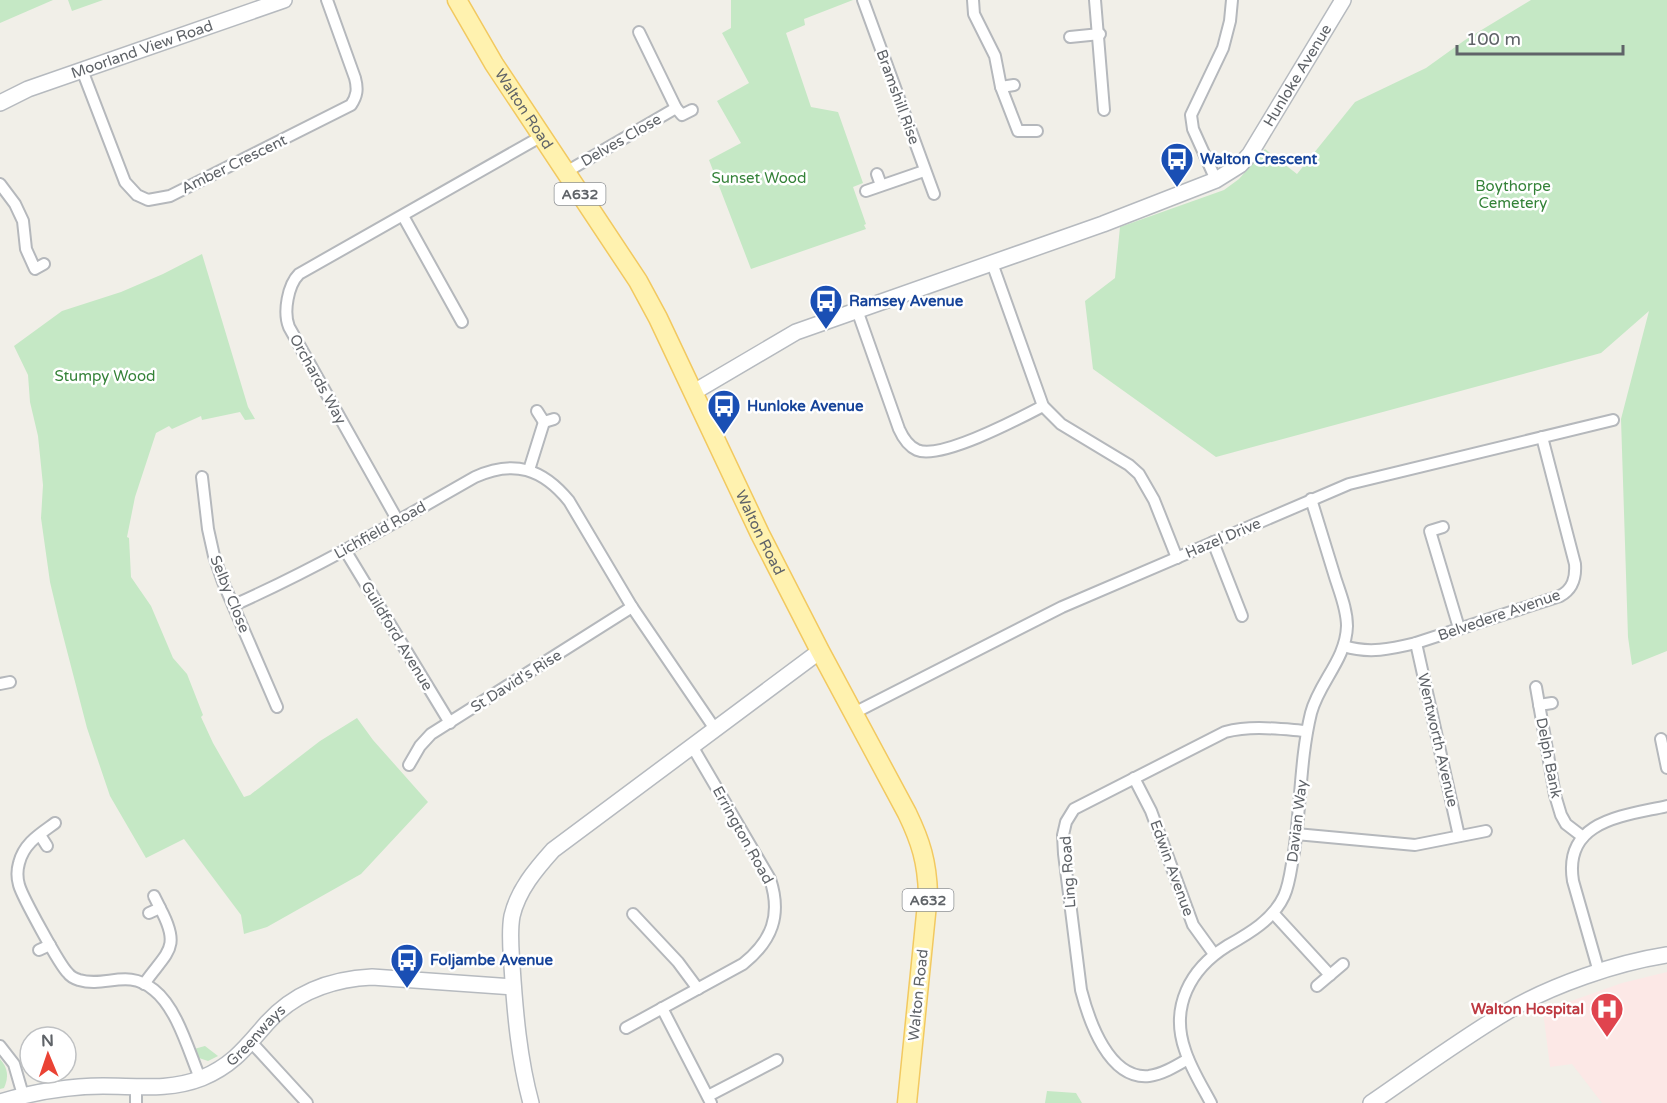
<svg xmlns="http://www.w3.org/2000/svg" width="1667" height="1103" font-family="'Varela Round',sans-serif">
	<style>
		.medical { fill: #fce8e6 }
		.green { fill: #c5e8c5 }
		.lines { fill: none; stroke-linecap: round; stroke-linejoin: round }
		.street-casing { stroke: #b5b8bc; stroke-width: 14 }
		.secondary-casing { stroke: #b6babf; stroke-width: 18 }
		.primary-casing { stroke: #f2c960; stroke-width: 21 }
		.street { stroke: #fff; stroke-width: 10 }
		.secondary { stroke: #fff; stroke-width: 15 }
		.primary { stroke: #fff2af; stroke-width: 18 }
		.labels { text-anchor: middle; stroke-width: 5; stroke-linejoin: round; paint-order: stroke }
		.shield { fill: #fff; stroke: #8f9295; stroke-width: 1.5 }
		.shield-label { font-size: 14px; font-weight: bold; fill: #5f6368 }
		.street-label { font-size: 15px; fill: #5f6368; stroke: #fff }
		.transit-label { font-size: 15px; font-weight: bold; fill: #164399; stroke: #fff; text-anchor: start }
		.park-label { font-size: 15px; fill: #348238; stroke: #fff }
		.health-label { font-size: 15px; font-weight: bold; fill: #be3a42; stroke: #fff; text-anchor: end }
	</style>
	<rect width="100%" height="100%" fill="#f1efe8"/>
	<polygon class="medical" points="1667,972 1667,1103 1602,1103 1572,1064 1550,1067 1543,1011 1622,983"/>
	<g class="green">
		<polygon points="0,0 53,0 0,23"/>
		<polygon points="68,0 103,0 72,11"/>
		<polygon points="731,0 853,0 804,19 805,25 786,33 811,107 838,112 863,183 853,187 866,224 864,225 866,229 751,269 709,160 741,143 717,101 749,83 722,33 731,28"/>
		<polygon points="1531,0 1667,0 1667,651 1632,665 1628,637 1621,419 1649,311 1601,353 1216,457 1093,369 1085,301 1115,278 1120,227 1224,190 1239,179 1265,149 1297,174 1355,102 1426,68 1465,40"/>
		<polygon points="202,254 248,407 255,419 245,420 240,412 202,420 201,416 172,429 169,426 156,433 135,497 127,537 129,538 131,577 151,606 173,658 187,674 203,715 201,717 213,743 244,797 250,795 320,741 357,718 373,740 428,802 361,874 267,927 244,934 241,915 184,839 146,858 110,796 87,728 59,620 50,582 41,518 43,485 38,436 30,402 28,375 14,346 62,311 121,292 163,274"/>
		<polygon points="205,1046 218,1056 208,1061 199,1058 194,1049"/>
		<path d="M0 1059C8 1068 9 1077 4 1088L0 1089Z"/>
		<polygon points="1047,1091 1076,1093 1082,1103 1045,1103"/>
	</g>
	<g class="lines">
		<defs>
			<g id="street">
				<polyline points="863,0 934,194"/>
				<polyline points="973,0 974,14 995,56 1001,87 1018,131 1037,131"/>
				<polyline points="1095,0 1104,110"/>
				<polyline points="639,32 676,108 682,115 692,110"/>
				<polyline points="1070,37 1100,34"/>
				<path d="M82 70 125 182 137 195 148 200 170 196 351 105C357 96 358 89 355 78L327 0"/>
				<polyline points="1001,87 1014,85"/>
				<polyline points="566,172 676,108"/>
				<polyline points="877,174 881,185"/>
				<polyline points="1216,180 1193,129 1191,115 1223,48 1230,21 1232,0"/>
				<polyline points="0,184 15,204 23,221 26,249 35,269 44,264"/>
				<polyline points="866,191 924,171"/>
				<polyline points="403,216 462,322"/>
				<polyline points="992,263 1043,406 1061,424 1129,465 1139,474 1154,500 1177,558"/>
				<path d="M857 310 899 429C903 438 908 446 917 450 941 460 1020 418 1043 406"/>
				<polyline points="537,411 544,422 554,419"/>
				<polyline points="529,470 544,422"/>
				<polyline points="202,477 208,529 214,556 223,582 277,707"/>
				<path d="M398 521 289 327C283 312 288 285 299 274L542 136"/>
				<polyline points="1443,527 1430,531 1459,628"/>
				<polyline points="1213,542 1242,616"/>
				<polyline points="345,550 450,723"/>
				<path d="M234 605C317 568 396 522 475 477 514 459 543 469 569 501L632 607 715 729"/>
				<polyline points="1416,643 1459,836"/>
				<path d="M1344 646C1369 654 1391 649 1416 643L1560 596C1573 589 1576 578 1575 564L1542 437"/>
				<polyline points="0,684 10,682"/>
				<polyline points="1536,687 1555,795 1561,815 1566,824 1583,837"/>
				<polyline points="1539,705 1552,703"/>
				<polyline points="854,713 1062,607 1349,484 1613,420"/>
				<polyline points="1661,739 1667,768"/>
				<polyline points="409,765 420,746 431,734 632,607"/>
				<polyline points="1134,778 1151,811 1193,925 1214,954"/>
				<path d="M55 823C40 834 24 843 19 863 17 870 17 878 19 885 22 896 60 966 68 973 70 976 76 979 79 980 106 988 127 968 154 990 177 1008 189 1052 200 1078"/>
				<polyline points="1296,834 1415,845 1486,831"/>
				<polyline points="40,835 47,846"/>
				<polyline points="154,896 160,908"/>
				<polyline points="1273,913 1330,975"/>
				<polyline points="633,914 678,962 698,989"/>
				<polyline points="39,950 50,945"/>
				<path d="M1599 972 1573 881C1563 820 1624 816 1667 806"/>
				<path d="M144 984C167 951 182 949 160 908L149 913"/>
				<polyline points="1317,986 1343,964"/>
				<polyline points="662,1008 711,1103"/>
				<path d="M626 1028 743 964C772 941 782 915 770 879L692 746"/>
				<polyline points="252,1043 307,1103"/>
				<polyline points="0,1046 14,1064 23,1095"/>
				<path d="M1188 1059C1176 1066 1163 1074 1149 1076 1109 1080 1089 1021 1081 990L1064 854 1063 835 1066 822 1074 809 1225 732C1252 725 1279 729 1307 731"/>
				<polyline points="136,1088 136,1103"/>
				<polyline points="708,1096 777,1060"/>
				<path d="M1211 1103C1202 1086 1191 1069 1185 1050 1170 1007 1190 969 1227 946 1248 934 1273 920 1284 896 1290 883 1291 867 1294 852 1301 806 1300 758 1311 713 1319 682 1346 660 1347 626 1347 609 1340 593 1335 577 1327 551 1319 525 1311 499"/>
			</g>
			<g id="secondary">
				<path id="s1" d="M0 103 28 89 284 0"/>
				<path id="s2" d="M694 392 796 332 1103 224 1216 180 1240 165 1250 154 1343 0"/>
				<path id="s3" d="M0 1102C34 1092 68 1086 103 1086 137 1086 169 1091 202 1078 233 1065 246 1047 267 1023 295 992 331 979 372 977L513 987"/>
				<path d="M531 1103C519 1059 515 1012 512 966 511 950 509 932 512 916 518 890 536 869 553 850L820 651"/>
				<path d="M1371 1103C1416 1072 1461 1039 1508 1011 1552 985 1616 963 1667 955"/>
			</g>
			<g id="primary">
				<path id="s4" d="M457 0 494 64 638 281 658 318 760 534 820 651 907 813C921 842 927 862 928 894L907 1103"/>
			</g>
		</defs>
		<use href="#street" class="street-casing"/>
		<use href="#secondary" class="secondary-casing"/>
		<use href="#primary" class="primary-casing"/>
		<use href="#street" class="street"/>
		<use href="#secondary" class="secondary"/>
		<use href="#primary" class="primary"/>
	</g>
	<defs>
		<symbol id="bus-pin" viewBox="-11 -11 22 30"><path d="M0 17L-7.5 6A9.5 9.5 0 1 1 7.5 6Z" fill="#1a4fb4" stroke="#fff"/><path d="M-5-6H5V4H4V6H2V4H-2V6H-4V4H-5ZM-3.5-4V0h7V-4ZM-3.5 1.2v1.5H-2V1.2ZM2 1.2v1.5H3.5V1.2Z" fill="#fff"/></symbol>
		<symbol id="hospital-pin" viewBox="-11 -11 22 30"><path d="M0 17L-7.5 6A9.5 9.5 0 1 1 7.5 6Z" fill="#e0444e" stroke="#fff"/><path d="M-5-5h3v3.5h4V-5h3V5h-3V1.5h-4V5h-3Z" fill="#fff"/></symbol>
	</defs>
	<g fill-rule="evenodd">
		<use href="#bus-pin" x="1158" y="140" width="38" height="52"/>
		<use href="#bus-pin" x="807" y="282" width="38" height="52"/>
		<use href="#bus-pin" x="705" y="387" width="38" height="52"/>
		<use href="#bus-pin" x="388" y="941" width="38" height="52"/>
		<use href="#hospital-pin" x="1588" y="990" width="38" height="52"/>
	</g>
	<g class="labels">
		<g class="shield">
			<rect x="554.5" y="183" width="51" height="22" rx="4.5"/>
			<rect x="902.5" y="889" width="51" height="22" rx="4.5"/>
		</g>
		<g class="shield-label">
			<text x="580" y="199">A632</text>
			<text x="928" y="905">A632</text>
		</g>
		<g class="street-label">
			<text dy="5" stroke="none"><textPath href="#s1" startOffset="152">Moorland View Road</textPath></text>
			<text dy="5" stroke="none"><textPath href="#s2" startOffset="700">Hunloke Avenue</textPath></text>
			<text transform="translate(898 97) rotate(70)" y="5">Bramshill Rise</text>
			<text dy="5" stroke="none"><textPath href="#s4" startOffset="128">Walton Road</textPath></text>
			<text transform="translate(621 140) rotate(-30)" y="5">Delves Close</text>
			<text transform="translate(234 164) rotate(-26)" y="5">Amber Crescent</text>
			<text transform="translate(318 379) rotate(61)" y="5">Orchards Way</text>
			<text transform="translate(380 530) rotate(-29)" y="5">Lichfield Road</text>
			<text dy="5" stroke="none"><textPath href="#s4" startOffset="614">Walton Road</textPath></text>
			<text transform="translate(1223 538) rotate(-23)" y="5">Hazel Drive</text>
			<text transform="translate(230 594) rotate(68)" y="5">Selby Close</text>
			<text transform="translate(1499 615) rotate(-19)" y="5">Belvedere Avenue</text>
			<text transform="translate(397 636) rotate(59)" y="5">Guildford Avenue</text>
			<text transform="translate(516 681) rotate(-32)" y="5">St David's Rise</text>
			<text transform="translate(1438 740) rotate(77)" y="5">Wentworth Avenue</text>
			<text transform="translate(1549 758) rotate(79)" y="5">Delph Bank</text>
			<text transform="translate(1297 821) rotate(-83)" y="5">Davian Way</text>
			<text transform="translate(743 835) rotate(61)" y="5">Errington Road</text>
			<text transform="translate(1172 868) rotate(70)" y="5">Edwin Avenue</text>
			<text transform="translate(1068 872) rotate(-94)" y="5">Ling Road</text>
			<text transform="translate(918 995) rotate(-84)" y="5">Walton Road</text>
			<text dy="5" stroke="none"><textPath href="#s3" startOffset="274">Greenways</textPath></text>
		</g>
		<g class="transit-label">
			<text x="1200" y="164">Walton Crescent</text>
			<text x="849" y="306">Ramsey Avenue</text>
			<text x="747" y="411">Hunloke Avenue</text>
			<text x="430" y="965">Foljambe Avenue</text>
		</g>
		<g class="park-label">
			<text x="759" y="183">Sunset Wood</text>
			<text x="1513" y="191">Boythorpe<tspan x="1513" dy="17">Cemetery</tspan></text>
			<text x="105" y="381">Stumpy Wood</text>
		</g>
		<g class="health-label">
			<text x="1584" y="1014">Walton Hospital</text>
		</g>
	</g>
	<g transform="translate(48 1055) rotate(358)"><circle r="28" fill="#ffffff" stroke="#bfc1c3" stroke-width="1.5"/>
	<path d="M0-4.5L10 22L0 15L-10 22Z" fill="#ea4335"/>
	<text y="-9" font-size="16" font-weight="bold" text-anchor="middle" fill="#5f6368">N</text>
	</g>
	<path d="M1457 45v9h166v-9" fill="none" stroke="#5f6368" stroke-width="3"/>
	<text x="1466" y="45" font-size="18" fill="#5f6368" stroke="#ffffff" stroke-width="4.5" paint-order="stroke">100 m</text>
</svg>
